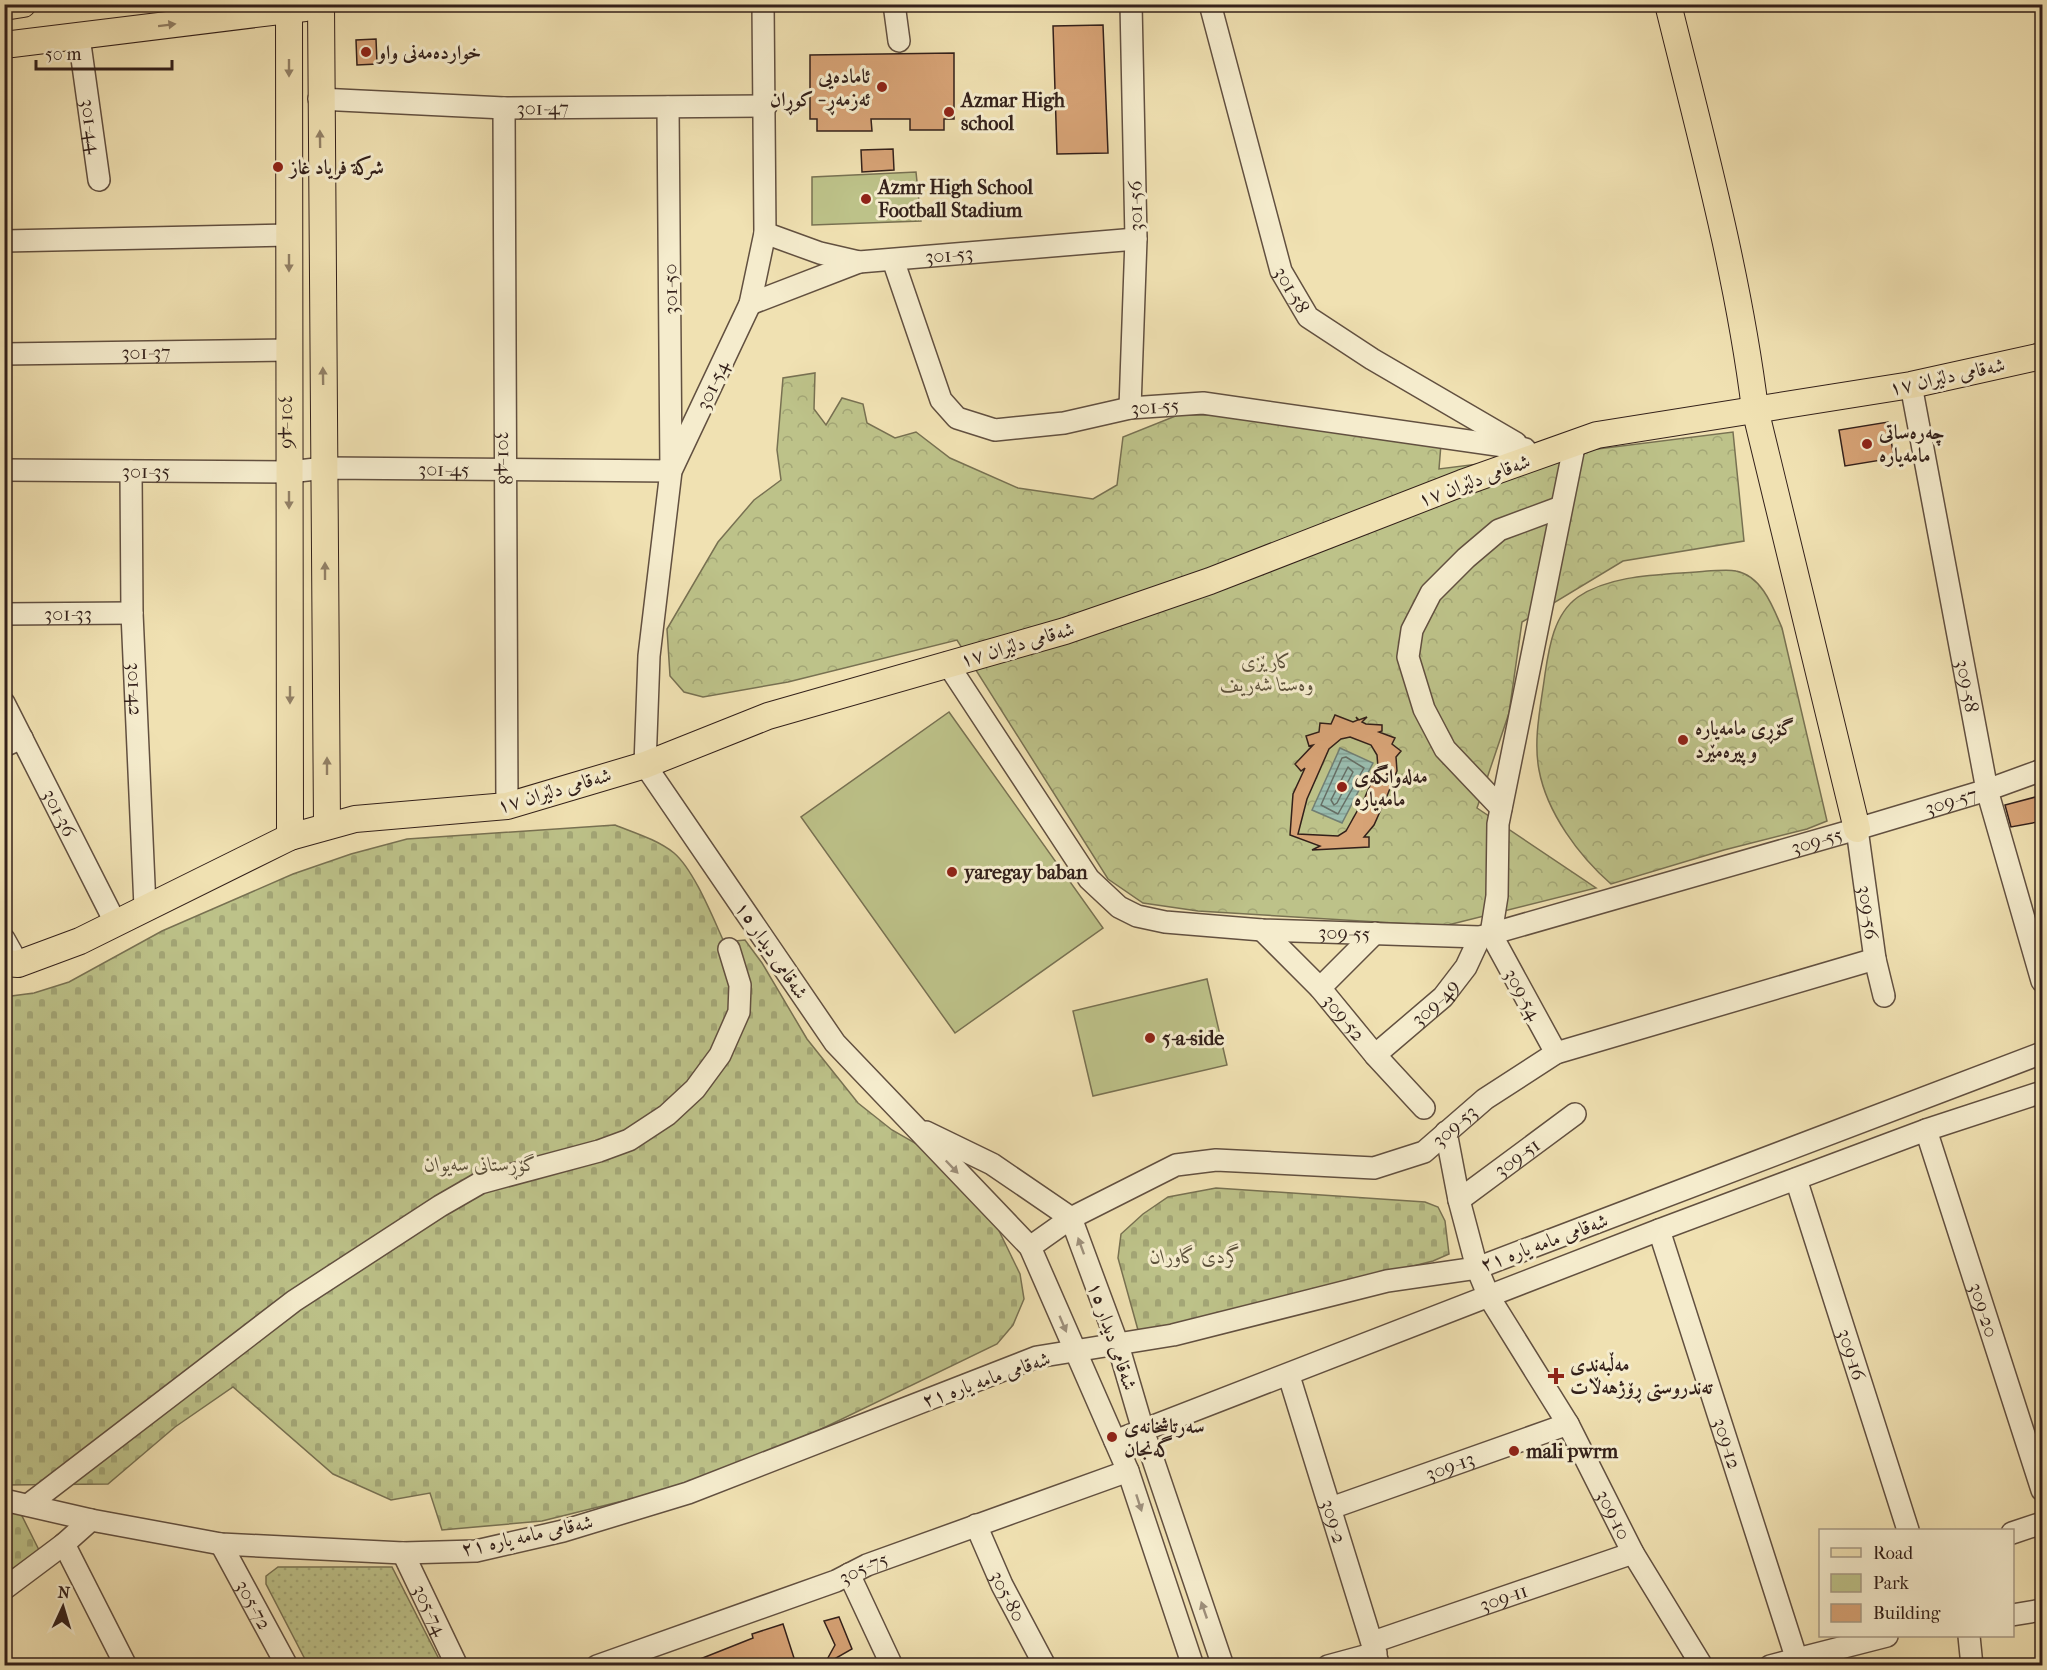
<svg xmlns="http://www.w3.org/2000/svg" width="2047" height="1670" font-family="'IM FELL French Canon',Amiri,serif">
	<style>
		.green { fill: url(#green-dots); stroke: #787152; stroke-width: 1.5 }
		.forest { fill: url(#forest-crowns); stroke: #787152; stroke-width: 1.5 }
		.cemetery { fill: url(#cemetery-stones); stroke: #787152; stroke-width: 1.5 }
		.pitch { fill: #bdc289; stroke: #787152; stroke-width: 1.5 }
		.water { fill: url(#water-rules); stroke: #717e73; stroke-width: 1.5 }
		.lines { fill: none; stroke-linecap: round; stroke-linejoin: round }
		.shore { stroke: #666e64; stroke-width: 1.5 }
		.building { fill: #d7a376; stroke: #33201a; stroke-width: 1.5; fill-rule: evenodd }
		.minor-casing { stroke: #625040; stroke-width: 24 }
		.major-casing { stroke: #33201a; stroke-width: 28 }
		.minor { stroke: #f5eccd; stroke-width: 21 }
		.major { stroke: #f0e1b2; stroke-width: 26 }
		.oneway { fill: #928066 }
		.oneway2 { fill: #9e907c }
		.poi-dot { fill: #8f2418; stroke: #f5eccd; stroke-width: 2 }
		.labels { text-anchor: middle; stroke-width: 6; stroke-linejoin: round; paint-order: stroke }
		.poi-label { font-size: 20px; font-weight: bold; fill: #33201a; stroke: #f5eccd; text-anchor: start }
		.street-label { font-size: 20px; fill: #33201a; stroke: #f5eccd }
		.park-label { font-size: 20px; font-style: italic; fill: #5c513b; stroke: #f5eccd }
	</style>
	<defs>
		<pattern id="green-dots" width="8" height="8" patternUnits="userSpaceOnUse" patternTransform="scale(1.5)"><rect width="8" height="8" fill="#bdc289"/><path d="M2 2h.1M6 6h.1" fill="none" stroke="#a3a676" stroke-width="1.8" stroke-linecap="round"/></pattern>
		<pattern id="forest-crowns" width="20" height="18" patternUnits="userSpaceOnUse" patternTransform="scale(1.5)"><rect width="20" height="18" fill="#bdc289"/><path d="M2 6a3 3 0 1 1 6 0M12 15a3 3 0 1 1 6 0" fill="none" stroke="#a3a676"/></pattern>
		<pattern id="cemetery-stones" width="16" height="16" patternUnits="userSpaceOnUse" patternTransform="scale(1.5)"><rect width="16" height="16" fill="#bdc289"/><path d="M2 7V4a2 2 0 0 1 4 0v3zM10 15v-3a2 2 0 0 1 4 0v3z" fill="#a3a676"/></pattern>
		<pattern id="water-rules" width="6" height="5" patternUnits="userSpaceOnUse" patternTransform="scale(1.5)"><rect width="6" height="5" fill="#9abdaf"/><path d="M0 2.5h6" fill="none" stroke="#85a296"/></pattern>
	</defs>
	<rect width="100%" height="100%" fill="#f0e1b2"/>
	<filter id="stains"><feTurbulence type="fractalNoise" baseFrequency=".00333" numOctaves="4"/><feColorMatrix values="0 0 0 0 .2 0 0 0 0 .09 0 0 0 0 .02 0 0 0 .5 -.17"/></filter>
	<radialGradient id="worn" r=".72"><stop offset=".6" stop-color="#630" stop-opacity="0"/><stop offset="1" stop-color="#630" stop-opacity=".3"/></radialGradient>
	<polygon class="green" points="278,1567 392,1567 442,1665 308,1665 266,1584 266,1576"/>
	<g class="forest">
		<polygon points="815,373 814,409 826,425 842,398 863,404 867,423 895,438 916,432 950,458 1018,488 1093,499 1117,485 1123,437 1178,415 1242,415 1441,444 1439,469 1733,432 1744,541 1623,561 1522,622 1509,713 1477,808 1596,888 1444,926 1198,911 1143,903 1108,879 957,640 788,682 703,697 684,692 670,676 667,629 718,542 754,500 781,480 777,450 783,378"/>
		<path d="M1707 571C1716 571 1727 569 1736 571 1762 576 1773 607 1782 628L1827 821 1807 829 1724 850 1611 884C1579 856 1547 813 1539 770 1533 739 1541 705 1545 674 1549 647 1554 614 1578 597 1613 573 1666 575 1707 571Z"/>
	</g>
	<g class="cemetery">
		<path d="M615 825C635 833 658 840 674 853 694 870 713 918 724 942L745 940 762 963 807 1039 858 1103 892 1130 929 1151 986 1204 1020 1274 1024 1299 1013 1325 997 1344 811 1434 675 1488 542 1521 442 1530 430 1493 391 1500 333 1474 233 1387 175 1427 108 1484 5 1485 4 997 34 993 69 982 162 931 293 874 351 854 407 839Z"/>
		<polygon points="1216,1188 1425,1202 1438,1207 1445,1221 1449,1254 1433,1261 1143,1334 1138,1330 1118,1258 1121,1234 1143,1214 1168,1197"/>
		<polygon points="5,1511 21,1514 39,1550 5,1580"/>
	</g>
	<g class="pitch">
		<polygon points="916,172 921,221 812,225 812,177"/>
		<polygon points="949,712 1103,928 955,1033 801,817"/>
		<polygon points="1207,979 1227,1065 1093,1096 1073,1011"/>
	</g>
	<polygon class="water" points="1340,748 1373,763 1342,823 1312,810"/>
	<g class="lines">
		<g class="shore">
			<polygon points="1346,757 1364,768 1338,814 1321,805 1342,758"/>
			<polygon points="1348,767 1353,772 1337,803 1334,805 1331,800"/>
		</g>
	</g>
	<g class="building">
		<polygon points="1103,25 1108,153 1057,154 1053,26"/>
		<polygon points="376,39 377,64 357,65 356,40"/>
		<polygon points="954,53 954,119 944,119 944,130 910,130 910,119 871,119 872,131 817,131 817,119 810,119 810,55"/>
		<polygon points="893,149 894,170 862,172 861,150"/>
		<polygon points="1888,422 1894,458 1845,466 1839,430"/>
		<path d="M1335 715 1353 722 1358 720 1356 717 1359 720 1367 717 1362 722 1366 724 1382 725V731L1379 732 1395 738 1392 744 1401 751 1396 757 1397 771 1387 796 1374 825 1364 837H1369V847L1312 850 1320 846 1290 835 1293 794 1305 768 1301 771 1295 764 1313 745 1309 746 1306 736 1319 732 1320 723 1331 724ZM1350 737 1371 745 1377 755 1378 767 1365 797 1346 831 1338 836 1298 834 1307 799 1329 749 1341 739Z"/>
		<polygon points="2043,795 2043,821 2011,827 2005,805"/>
		<polygon points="839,1617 852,1649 824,1665 835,1645 824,1621"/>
		<polygon points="783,1624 795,1661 783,1665 685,1665 753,1638 752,1634"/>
	</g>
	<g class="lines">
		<defs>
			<g id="minor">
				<polyline points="763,4 765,233 750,304 671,471 649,656 645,765 835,1043 1030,1247 1128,1471 1193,1666"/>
				<polyline points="894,4 899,41"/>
				<path id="s1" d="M1210 4 1281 271 1308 317 1372 359 1516 443"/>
				<path id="s2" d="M79 37 99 180"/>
				<path id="s3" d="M319 99 504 108 766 106"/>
				<path id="s4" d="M504 108 507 806"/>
				<path id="s5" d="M765 233 820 253 859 262 1136 239"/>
				<polyline points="4,241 289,235"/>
				<path id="s6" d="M893 260 941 400 957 418 995 430 1064 423 1130 408 1203 403 1525 449"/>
				<polyline points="750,304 859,262"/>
				<path id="s7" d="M4 354 289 350"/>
				<path id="s8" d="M1911 385 1987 790 2042 981"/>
				<polyline points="1130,408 1136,239 1131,4"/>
				<path id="s9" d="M4 470 289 472 325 468 671 471 668 107"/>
				<path id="s10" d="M131 471 132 613 145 907"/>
				<path id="s11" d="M4 614 132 613"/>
				<path id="s12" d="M947 663 1089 879 1119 907 1137 916 1165 922 1262 930 1480 937 1857 829 1987 790 2042 770"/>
				<path id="s13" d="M4 703 115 922"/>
				<polyline points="4,746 22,738"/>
				<polyline points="1501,808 1445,749 1424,709 1408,657 1412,630 1431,593 1466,558 1499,530 1561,507"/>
				<path id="s14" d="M1857 829 1875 959 1884 996"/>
				<path id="s15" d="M1262 930 1320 988 1375 1055 1424 1108"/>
				<polyline points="4,939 18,964"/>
				<polyline points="1320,988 1375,933"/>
				<polyline points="1556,1053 1491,934 1497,896 1498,824 1575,442"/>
				<path id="s16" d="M1375 1055 1443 997 1466 967 1480 937"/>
				<path id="s17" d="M1926 1130 2042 1490"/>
				<polyline points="926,1132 992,1164 1071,1218 1118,1345 1143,1430 1223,1666"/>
				<path id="s18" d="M1446 1132 1459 1200 1477 1268 1489 1297 1568 1424 1633 1553 1702 1666"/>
				<path id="s19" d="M1796 1179 1908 1530"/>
				<path id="s20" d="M1459 1200 1575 1114"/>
				<path id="s21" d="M1659 1230 1796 1657 1803 1666"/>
				<path id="s22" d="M1030 1247 1071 1218 1176 1165 1216 1160 1374 1168 1424 1152 1485 1099 1556 1053 1875 959"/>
				<path id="s23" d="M1289 1376 1379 1666"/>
				<polyline points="1115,1441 1659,1230 1926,1130 2042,1092"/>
				<polyline points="4,1500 91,1520"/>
				<polyline points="28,1505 294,1301 440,1206 480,1183 599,1151 629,1140 667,1115 695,1089 720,1055 739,1012 740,985 729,949"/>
				<path id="s24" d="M1331 1508 1568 1424"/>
				<path id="s25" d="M976 1525 1002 1585 1045 1666"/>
				<polyline points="2012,1533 2042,1523"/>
				<polyline points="64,1544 126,1666"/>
				<path id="s26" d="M221 1544 287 1666"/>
				<path id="s27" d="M403 1553 457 1666"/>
				<polyline points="849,1574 892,1666"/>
				<polyline points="4,1589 64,1544 91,1520 221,1544 403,1553 476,1551 563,1531 688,1493 1037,1357 1173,1335 1387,1281 1477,1268 2042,1053"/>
				<polyline points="2012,1615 2042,1610"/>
				<polyline points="1969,1636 1972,1666"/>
				<path id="s28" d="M1373 1642 1633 1553"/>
				<path id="s29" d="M597 1666 836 1581 867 1565 1128 1471"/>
				<polyline points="1328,1666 1376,1653"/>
				<polyline points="1770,1666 1887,1636"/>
			</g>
			<g id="major">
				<path id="s30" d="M289 4 290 837"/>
				<polyline points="321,4 327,825"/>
				<path d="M1668 4C1701 138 1738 272 1755 409L1857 829"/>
				<polyline points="4,7 23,4"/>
				<polyline points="4,45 305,8"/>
				<polyline points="4,963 18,964 80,941 290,837 355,819 507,806 645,765 768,716 1065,631 1210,581 1462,483 1597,435 1911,385 2042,356"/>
			</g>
		</defs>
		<use href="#minor" class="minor-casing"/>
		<use href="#major" class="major-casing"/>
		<use href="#minor" class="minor"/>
		<use href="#major" class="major"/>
	</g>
	<defs><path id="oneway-solid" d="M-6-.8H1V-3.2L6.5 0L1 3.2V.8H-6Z" transform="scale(1.5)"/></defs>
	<g class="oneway">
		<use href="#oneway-solid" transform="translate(167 25) rotate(-7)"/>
		<use href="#oneway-solid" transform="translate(289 68) rotate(90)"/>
		<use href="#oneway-solid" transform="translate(320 139) rotate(-91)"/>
		<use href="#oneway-solid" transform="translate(289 263) rotate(90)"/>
		<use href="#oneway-solid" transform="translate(323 376) rotate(-91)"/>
		<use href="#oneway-solid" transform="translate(289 500) rotate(90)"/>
		<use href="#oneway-solid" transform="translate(325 571) rotate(-90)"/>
		<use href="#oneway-solid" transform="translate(290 695) rotate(90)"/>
		<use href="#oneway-solid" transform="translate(327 766) rotate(-90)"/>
	</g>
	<g class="oneway2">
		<use href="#oneway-solid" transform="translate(952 1167) rotate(46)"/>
		<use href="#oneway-solid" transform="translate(1081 1246) rotate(-110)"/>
		<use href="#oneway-solid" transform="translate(1063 1324) rotate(67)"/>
		<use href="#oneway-solid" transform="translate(1139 1503) rotate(72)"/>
		<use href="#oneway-solid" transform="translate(1204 1610) rotate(-109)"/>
	</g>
	<g class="poi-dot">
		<circle cx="366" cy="52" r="6"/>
		<circle cx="882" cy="87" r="6"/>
		<circle cx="949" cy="112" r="6"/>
		<circle cx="278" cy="167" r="6"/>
		<circle cx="866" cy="199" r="6"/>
		<circle cx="1867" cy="444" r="6"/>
		<circle cx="1683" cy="740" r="6"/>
		<circle cx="1342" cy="787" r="6"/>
		<circle cx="952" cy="872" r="6"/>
		<circle cx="1150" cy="1038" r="6"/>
		<path d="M1553 1367h6v6h6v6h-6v6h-6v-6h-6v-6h6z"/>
		<circle cx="1112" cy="1437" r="6"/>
		<circle cx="1514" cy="1451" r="6"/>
	</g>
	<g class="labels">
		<g class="poi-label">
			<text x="378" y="59">خواردەمەنی واو</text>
			<text x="870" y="83" text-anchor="end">ئامادەیی<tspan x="870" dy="23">ئەزمەڕ - کوڕان</tspan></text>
			<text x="961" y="107">Azmar High<tspan x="961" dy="23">school</tspan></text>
			<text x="290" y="174">شرکة فرياد غاز</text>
			<text x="878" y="194">Azmr High School<tspan x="878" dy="23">Football Stadium</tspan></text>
			<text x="1879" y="439">چەرەساتی<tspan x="1879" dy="23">مامەیارە</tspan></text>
			<text x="1695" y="735">گۆڕی مامەیارە<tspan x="1695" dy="23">و پیرەمێرد</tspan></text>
			<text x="1354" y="783">مەلەوانگەی<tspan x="1354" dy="23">مامەیارە</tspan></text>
			<text x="964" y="879">yaregay baban</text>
			<text x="1162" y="1045">5-a-side</text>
			<text x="1570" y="1371">مەڵبەندی<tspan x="1570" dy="23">تەندروستی ڕۆژهەڵات</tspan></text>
			<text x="1124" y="1433">سەرتاشخانەی<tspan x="1124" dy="23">گەنجان</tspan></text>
			<text x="1526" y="1458">mali pwrm</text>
		</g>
		<g class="street-label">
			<text dy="7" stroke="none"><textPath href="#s3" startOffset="224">301-47</textPath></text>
			<text dy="7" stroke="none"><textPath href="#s2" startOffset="90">301-44</textPath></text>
			<text transform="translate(1135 206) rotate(-91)" y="7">301-56</text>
			<text dy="7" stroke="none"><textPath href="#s5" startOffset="189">301-53</textPath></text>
			<text transform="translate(670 289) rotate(-91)" y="7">301-50</text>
			<text dy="7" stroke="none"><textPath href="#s1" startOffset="298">301-58</textPath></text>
			<text dy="7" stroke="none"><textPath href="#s7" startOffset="142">301-37</textPath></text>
			<text transform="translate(1947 376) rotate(-12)" y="7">شەقامی دلێران ١٧</text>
			<text transform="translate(712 385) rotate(-65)" y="7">301-54</text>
			<text dy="7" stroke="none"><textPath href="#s6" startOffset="374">301-55</textPath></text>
			<text dy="7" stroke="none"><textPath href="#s30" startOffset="418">301-46</textPath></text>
			<text dy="7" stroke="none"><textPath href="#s4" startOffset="350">301-48</textPath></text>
			<text dy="7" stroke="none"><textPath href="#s9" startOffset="440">301-45</textPath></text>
			<text dy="7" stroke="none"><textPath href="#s9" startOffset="142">301-35</textPath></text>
			<text transform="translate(1474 480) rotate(-20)" y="7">شەقامی دلێران ١٧</text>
			<text dy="7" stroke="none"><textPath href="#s11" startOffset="64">301-33</textPath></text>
			<text transform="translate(1017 644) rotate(-16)" y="7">شەقامی دلێران ١٧</text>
			<text dy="7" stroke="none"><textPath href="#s8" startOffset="306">309-58</textPath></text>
			<text dy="7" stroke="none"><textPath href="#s10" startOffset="218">301-42</textPath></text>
			<text transform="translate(554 790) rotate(-16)" y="7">شەقامی دلێران ١٧</text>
			<text dy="7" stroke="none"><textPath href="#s12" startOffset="1154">309-57</textPath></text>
			<text dy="7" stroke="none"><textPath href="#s13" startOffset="123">301-36</textPath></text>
			<text dy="7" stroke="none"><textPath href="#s12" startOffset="1014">309-55</textPath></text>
			<text dy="7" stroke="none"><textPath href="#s14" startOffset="84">309-56</textPath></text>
			<text dy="7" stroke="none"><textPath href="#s12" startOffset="528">309-55</textPath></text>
			<text transform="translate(772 950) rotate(56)" y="7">شەقامی دیدار ١٥</text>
			<text transform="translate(1523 994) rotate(61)" y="7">309-54</text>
			<text dy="7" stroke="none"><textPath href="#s16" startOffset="80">309-49</textPath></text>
			<text dy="7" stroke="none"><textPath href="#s15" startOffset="120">309-52</textPath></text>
			<text dy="7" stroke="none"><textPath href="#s22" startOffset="459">309-53</textPath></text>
			<text dy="7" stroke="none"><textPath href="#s20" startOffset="72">309-51</textPath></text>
			<text transform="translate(1544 1242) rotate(-20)" y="7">شەقامی مامە یارە ٢١</text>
			<text dy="7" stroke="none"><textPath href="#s17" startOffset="189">309-20</textPath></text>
			<text transform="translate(1113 1336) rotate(71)" y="7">شەقامی دیدار ١٥</text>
			<text dy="7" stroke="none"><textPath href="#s19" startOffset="184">309-16</textPath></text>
			<text transform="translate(986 1379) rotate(-19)" y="7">شەقامی مامە یارە ٢١</text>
			<text dy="7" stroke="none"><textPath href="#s21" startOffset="224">309-12</textPath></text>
			<text dy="7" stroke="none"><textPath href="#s24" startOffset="126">309-13</textPath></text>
			<text dy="7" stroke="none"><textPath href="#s18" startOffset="422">309-10</textPath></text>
			<text dy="7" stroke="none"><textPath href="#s23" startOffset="152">309-2</textPath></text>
			<text transform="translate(527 1535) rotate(-12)" y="7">شەقامی مامە یارە ٢١</text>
			<text dy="7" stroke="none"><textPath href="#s29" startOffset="284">305-75</textPath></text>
			<text dy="7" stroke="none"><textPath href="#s25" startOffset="78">305-80</textPath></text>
			<text dy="7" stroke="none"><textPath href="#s28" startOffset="138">309-11</textPath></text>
			<text dy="7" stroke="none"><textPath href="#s26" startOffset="69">305-72</textPath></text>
			<text dy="7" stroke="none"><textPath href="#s27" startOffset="63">305-74</textPath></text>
		</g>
		<g class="park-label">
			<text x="1267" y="668">کارێزی<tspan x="1267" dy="23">وەستا شەریف</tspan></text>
			<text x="481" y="1171">گۆڕستانی سەیوان</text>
			<text x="1196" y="1263">گردی گاوران</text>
		</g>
	</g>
	<rect width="2047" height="1670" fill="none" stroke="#f0e1b2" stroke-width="24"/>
	<rect x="6" y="6" width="2035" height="1658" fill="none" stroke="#33201a" stroke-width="3"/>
	<rect x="12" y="12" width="2023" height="1646" fill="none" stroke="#33201a" stroke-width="1.5"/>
	<rect x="1819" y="1529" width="195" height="108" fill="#f5eccd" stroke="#a79a85" stroke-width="1.5"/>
	<rect x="1831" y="1548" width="30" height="9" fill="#f0e1b2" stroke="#a79a85" stroke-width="1.5"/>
	<text x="1873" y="1559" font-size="18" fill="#33201a">Road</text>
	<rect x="1831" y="1574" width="30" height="18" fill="#bdc289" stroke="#a79a85" stroke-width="1.5"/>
	<text x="1873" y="1589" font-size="18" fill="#33201a">Park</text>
	<rect x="1831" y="1604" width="30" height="18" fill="#d7a376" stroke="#a79a85" stroke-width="1.5"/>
	<text x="1873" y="1619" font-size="18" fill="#33201a">Building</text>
	<g transform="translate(63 1607) rotate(4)" stroke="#f5eccd" stroke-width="4.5" paint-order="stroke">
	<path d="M0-4.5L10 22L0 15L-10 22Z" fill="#33201a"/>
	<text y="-9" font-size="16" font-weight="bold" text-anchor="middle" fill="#33201a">N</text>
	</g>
	<path d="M36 60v9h136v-9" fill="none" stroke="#33201a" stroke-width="3"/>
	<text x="45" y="60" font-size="18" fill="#33201a" stroke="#f5eccd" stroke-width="4.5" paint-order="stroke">50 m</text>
	<rect width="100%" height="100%" filter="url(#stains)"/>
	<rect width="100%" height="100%" fill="url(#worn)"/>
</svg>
